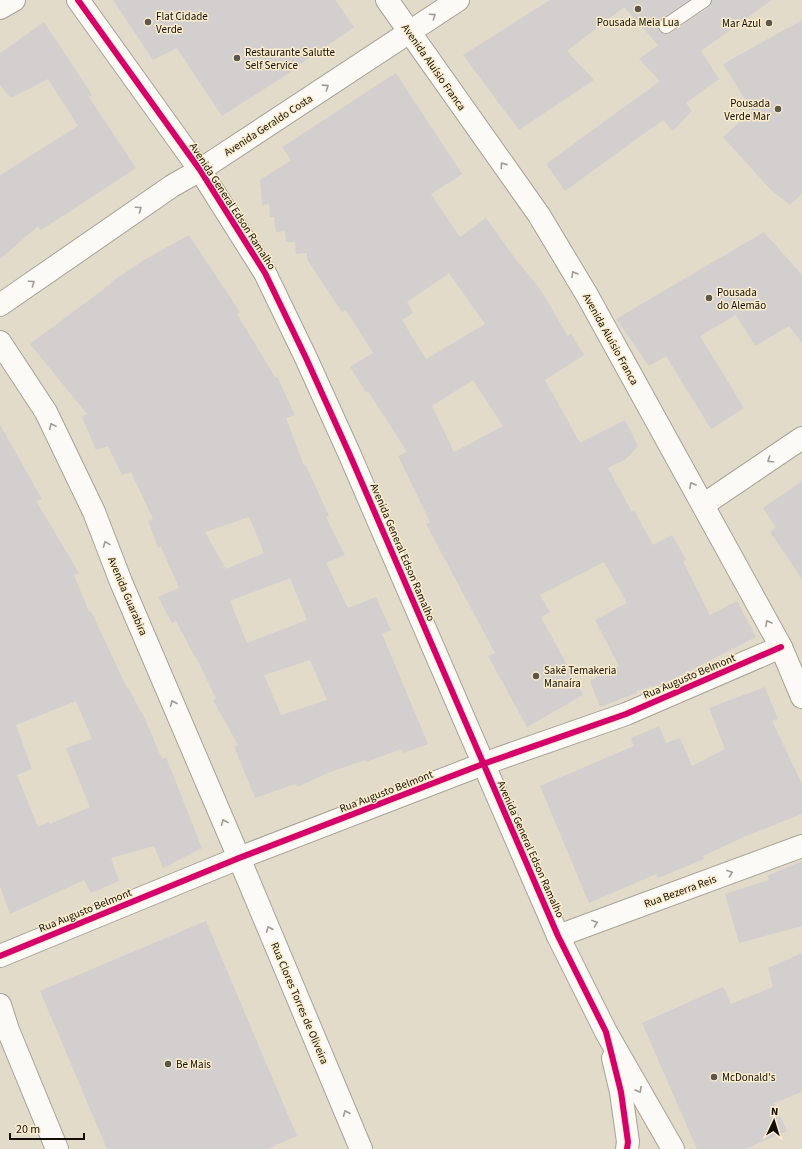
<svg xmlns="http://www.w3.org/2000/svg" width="802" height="1149" font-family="'Source Sans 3',sans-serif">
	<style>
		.building { fill: #d2cfce; fill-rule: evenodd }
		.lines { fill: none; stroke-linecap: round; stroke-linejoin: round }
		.lane-casing { stroke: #a8a295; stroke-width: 16 }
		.street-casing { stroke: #a8a295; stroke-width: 24 }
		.secondary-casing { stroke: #a8a295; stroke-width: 24 }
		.lane { stroke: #fbfaf7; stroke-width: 14 }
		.street { stroke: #fbfaf7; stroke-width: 22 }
		.secondary { stroke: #fbfaf7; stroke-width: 22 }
		.cycleway-casing { stroke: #faeccd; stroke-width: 8 }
		.cycleway { stroke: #d6006c; stroke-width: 6 }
		.oneway { stroke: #9f9c96 }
		.poi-dot { fill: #5c564a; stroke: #faeccd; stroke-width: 1.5 }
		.labels { text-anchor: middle; stroke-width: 3; stroke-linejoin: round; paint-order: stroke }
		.poi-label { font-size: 11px; fill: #140f05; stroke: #faeccd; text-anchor: start }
		.street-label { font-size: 11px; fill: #140f05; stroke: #faeccd }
	</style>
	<rect width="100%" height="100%" fill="#e2dbca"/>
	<g class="building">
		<polygon points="113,0 335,0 354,27 296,67 297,68 222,116 177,48 153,60"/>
		<polygon points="550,0 689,0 659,22 658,26 659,30 662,33 666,34 671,33 709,7 712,0 772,0 701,51 719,79 686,103 692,111 673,131 663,120 565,191 546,164 660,81 639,59 658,45 624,7 567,51 594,80 519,130 463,55"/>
		<polygon points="802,20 802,194 790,205 770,189 723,137 752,111 723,64"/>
		<polygon points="44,22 92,95 89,97 136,168 41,230 38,226 0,259 0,175 78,126 48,79 11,98 0,85 0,53"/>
		<path d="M396 73 462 174 431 194 460 237 486 218 519 264H520L540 289 568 336 571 334 584 355 545 380 580 443 625 420 638 446 626 459 608 468 632 512 634 510 653 545 672 535 686 560 683 561 710 615 737 601 756 637 665 683 636 691 637 693 600 707 590 681 619 666 595 620 627 603 604 562 540 595 550 612 541 617 583 695 527 727 488 656 495 653 426 524 430 522 398 456 407 452 368 391 366 392 350 367 373 353 346 310 342 312 307 259V253L296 254 295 242H286L285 231 276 232 274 217H270L269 204 262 205 260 180 291 160 282 147ZM449 273 485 324 426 359 402 320 413 313 407 302ZM473 380 503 426 454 452 432 406Z"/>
		<polygon points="764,232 802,275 802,343 789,326 755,346 736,315 700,336 744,408 711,429 666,356 649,366 616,319"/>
		<path d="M189 235 240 312 237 314 275 377H277L295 415 286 418 304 466H306L329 516 326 517 345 555 326 563 348 608 376 597 391 630 382 634 428 744 403 753 401 749 366 762 365 760 328 773 297 787 295 784 255 798 234 747 238 745 213 700 216 699 196 657H195L176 621 172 623 158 597 179 588 161 547 158 548 148 521 153 519 131 472 122 475 108 446 96 450 82 417 87 414 30 344 112 283 111 282 144 260ZM249 517 264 553 226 569 205 532ZM290 578 307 620 247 643 230 601ZM310 660 327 700 281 715 264 675Z"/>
		<path d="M0 425 42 499 36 501 79 573 74 575 89 612 91 611 127 688H128L145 719 162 759 166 757 202 848 163 868 154 846 111 858 119 881 91 893 84 880 10 914 0 886ZM76 701 92 739 66 748 90 807 50 824 49 822 38 827 17 775 32 769 16 725Z"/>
		<polygon points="802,481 802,579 770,532 776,527 763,508"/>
		<polygon points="765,687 778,719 772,721 802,784 802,814 746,836 703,856 704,859 658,878 656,874 589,903 540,786 634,746 631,738 659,726 666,743 680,738 692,766 725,749 709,708"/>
		<polygon points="802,861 802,926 739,943 725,894 769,880 767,876"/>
		<polygon points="206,921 297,1136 267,1149 107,1149 40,991"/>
		<polygon points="802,953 802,1092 774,1103 787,1131 745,1149 697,1149 642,1023 723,987 731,1004 773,987 768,968"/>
	</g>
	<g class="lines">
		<defs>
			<polyline id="lane" points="666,26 704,0"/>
			<g id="street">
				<polyline points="387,0 539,215 587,295 781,647 802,697"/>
				<polyline points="0,8 14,0"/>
				<polyline points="0,305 172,186 200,170 458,0"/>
				<polyline points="703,505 802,438"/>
				<polyline points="558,936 802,846"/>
				<polyline points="0,956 239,858 483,764 626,714 781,647"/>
				<polyline points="0,1005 8,1030 57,1149"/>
			</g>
			<g id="secondary">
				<polyline points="78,0 200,170 265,273 306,358 349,453 558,936 606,1032 673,1149"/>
				<polyline points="0,342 46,412 94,512 121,582 239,858 361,1149"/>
				<polyline points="613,1058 621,1092 628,1142 627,1149"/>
			</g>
		</defs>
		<use href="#lane" class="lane-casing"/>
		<use href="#street" class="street-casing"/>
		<use href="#secondary" class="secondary-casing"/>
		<use href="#lane" class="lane"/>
		<use href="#street" class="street"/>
		<use href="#secondary" class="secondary"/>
		<defs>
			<g id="cycleway">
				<polyline points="78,0 200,170 265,273 306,358 349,453 558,936 606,1032 621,1092 628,1142 627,1149"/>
				<polyline points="0,956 239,858 483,764 626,714 781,647"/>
			</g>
		</defs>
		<use href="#cycleway" class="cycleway-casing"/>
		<use href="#cycleway" class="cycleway"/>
	</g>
	<defs><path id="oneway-chevron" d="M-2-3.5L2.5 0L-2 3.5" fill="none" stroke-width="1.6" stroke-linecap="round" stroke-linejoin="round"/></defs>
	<g class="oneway">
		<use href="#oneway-chevron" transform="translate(433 16) rotate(-34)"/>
		<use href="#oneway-chevron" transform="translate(326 87) rotate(-33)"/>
		<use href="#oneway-chevron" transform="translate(503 165) rotate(-125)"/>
		<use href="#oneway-chevron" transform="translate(139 209) rotate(-35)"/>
		<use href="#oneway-chevron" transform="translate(574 274) rotate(-121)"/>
		<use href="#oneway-chevron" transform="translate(32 283) rotate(-35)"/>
		<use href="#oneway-chevron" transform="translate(52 426) rotate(-116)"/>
		<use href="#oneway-chevron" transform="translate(770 460) rotate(146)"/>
		<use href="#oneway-chevron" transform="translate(692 485) rotate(-119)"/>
		<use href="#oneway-chevron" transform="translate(106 544) rotate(-111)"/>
		<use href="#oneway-chevron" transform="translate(768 623) rotate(-119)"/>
		<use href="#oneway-chevron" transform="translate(173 703) rotate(-113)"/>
		<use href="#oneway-chevron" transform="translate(224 822) rotate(-113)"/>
		<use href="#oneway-chevron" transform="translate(730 873) rotate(-20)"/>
		<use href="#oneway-chevron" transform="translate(595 923) rotate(-20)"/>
		<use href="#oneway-chevron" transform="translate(269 929) rotate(-113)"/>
		<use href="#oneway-chevron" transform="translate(639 1090) rotate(60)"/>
		<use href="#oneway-chevron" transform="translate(346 1113) rotate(-113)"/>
	</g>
	<g class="poi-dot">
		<circle cx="638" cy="9" r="4"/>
		<circle cx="148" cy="22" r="4"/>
		<circle cx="769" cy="23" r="4"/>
		<circle cx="237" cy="58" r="4"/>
		<circle cx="778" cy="109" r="4"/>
		<circle cx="709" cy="298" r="4"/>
		<circle cx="536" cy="676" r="4"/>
		<circle cx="168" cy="1064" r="4"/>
		<circle cx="714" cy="1077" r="4"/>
	</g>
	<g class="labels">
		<g class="poi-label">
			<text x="156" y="20">Flat Cidade<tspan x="156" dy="13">Verde</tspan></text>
			<text x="638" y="26" text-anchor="middle">Pousada Meia Lua</text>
			<text x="761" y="27" text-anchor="end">Mar Azul</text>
			<text x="245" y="56">Restaurante Salutte<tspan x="245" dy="13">Self Service</tspan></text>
			<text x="770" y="107" text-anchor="end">Pousada<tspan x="770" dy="13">Verde Mar</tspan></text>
			<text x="717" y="296">Pousada<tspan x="717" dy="13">do Alemão</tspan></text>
			<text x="544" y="674">Sakē Temakeria<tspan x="544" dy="13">Manaíra</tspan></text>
			<text x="176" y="1068">Be Mais</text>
			<text x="722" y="1081">McDonald's</text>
		</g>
		<g class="street-label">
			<text transform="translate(434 67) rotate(55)" y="4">Avenida Aluísio Franca</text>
			<text transform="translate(268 125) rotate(-33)" y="4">Avenida Geraldo Costa</text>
			<text transform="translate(233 206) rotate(57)" y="4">Avenida General Edson Ramalho</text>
			<text transform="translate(611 339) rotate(61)" y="4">Avenida Aluísio Franca</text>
			<text transform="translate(403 552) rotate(67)" y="4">Avenida General Edson Ramalho</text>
			<text transform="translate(128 596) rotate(67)" y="4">Avenida Guarabira</text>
			<text transform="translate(689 676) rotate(-23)" y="4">Rua Augusto Belmont</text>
			<text transform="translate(386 791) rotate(-21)" y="4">Rua Augusto Belmont</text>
			<text transform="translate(531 849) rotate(66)" y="4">Avenida General Edson Ramalho</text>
			<text transform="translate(680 891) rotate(-20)" y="4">Rua Bezerra Reis</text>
			<text transform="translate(85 910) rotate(-22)" y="4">Rua Augusto Belmont</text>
			<text transform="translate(300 1003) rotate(67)" y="4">Rua Clores Torres de Oliveira</text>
		</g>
	</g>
	<g transform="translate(774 1121) rotate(4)" stroke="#faeccd" stroke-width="3" paint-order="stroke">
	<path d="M0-3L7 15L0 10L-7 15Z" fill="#140f05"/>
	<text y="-6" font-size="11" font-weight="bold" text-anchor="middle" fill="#140f05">N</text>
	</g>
	<path d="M10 1133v6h74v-6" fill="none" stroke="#140f05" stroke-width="2"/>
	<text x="16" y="1133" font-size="12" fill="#140f05" stroke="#faeccd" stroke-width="3" paint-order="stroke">20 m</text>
</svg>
